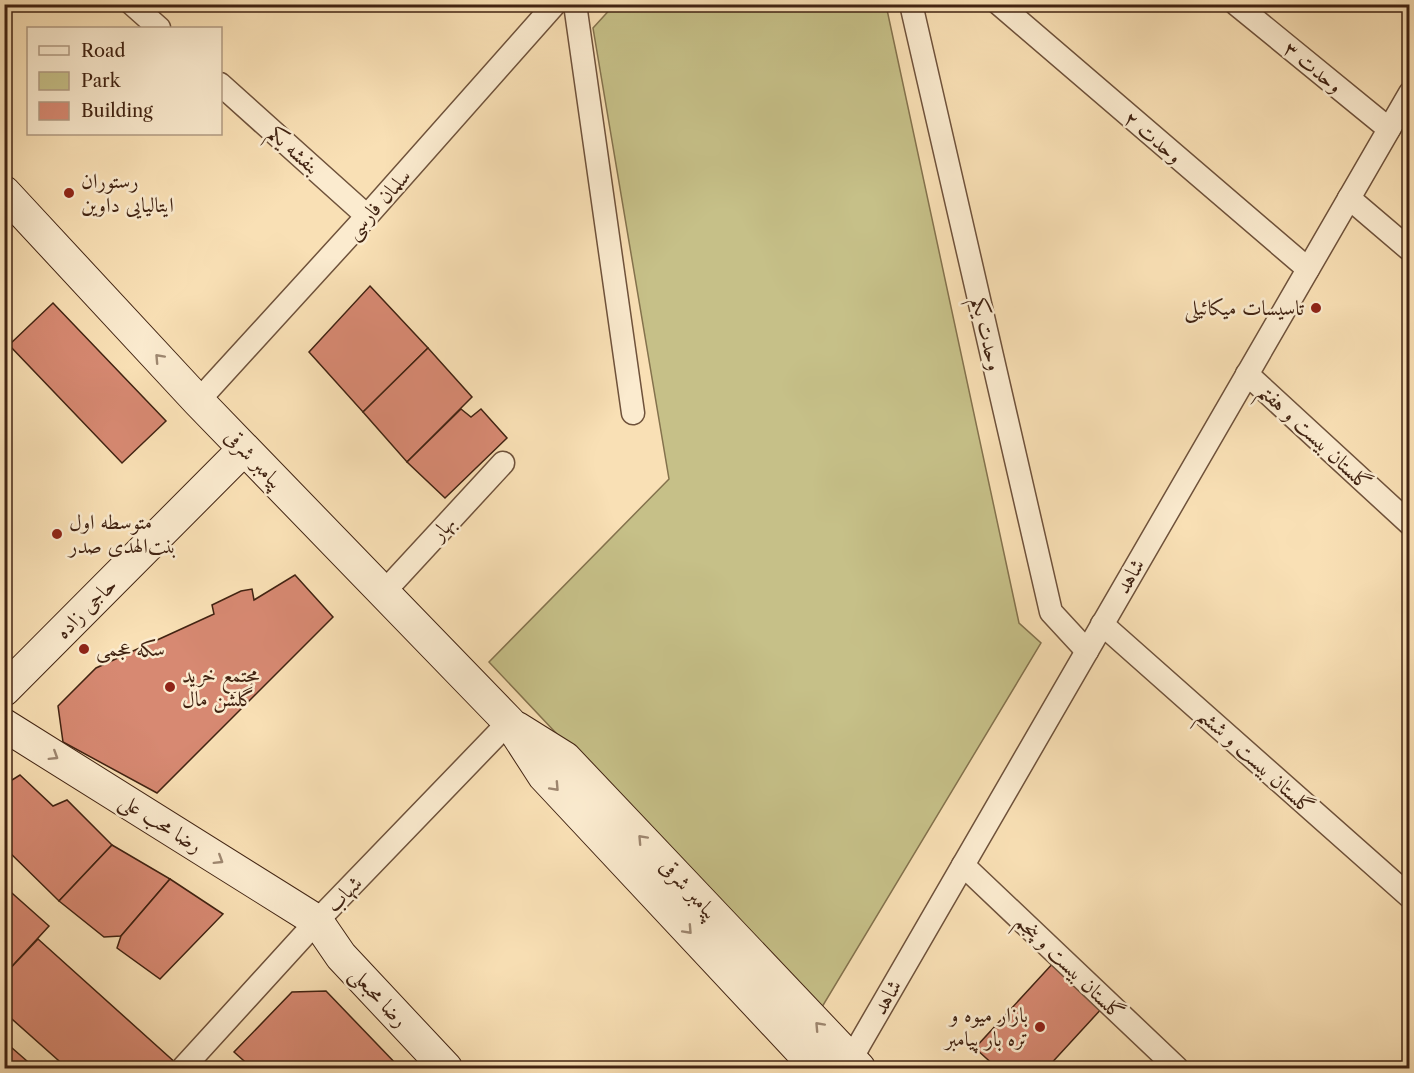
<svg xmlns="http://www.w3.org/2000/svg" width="1414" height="1073" font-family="'Libre Caslon Text',Amiri,serif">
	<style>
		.green { fill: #c6c088; stroke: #84724d; stroke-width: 1.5 }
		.building { fill: #d78972; stroke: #412312; stroke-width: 1.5 }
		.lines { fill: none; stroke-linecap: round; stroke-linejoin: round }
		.street-casing { stroke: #6f523b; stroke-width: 25 }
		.secondary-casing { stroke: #412312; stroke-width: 34 }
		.street { stroke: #fbebcf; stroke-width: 22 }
		.secondary { stroke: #fbebcf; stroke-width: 32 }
		.oneway { stroke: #9e8770 }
		.poi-dot { fill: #8f2418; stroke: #fbebcf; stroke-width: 2 }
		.labels { text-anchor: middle; stroke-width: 5; stroke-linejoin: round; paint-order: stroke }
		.street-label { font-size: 21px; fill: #412312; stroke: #fbebcf }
		.poi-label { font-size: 21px; fill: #412312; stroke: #fbebcf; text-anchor: start }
	</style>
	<rect width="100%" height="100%" fill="#f9e0b5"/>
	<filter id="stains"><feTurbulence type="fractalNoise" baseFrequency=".00333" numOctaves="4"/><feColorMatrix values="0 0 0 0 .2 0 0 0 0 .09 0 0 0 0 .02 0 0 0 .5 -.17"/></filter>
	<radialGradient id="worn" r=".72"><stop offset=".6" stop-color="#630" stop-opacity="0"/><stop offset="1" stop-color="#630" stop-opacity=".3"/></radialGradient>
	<polygon class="green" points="614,5 886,5 1019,623 1041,643 819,1012 489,662 669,479 593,28"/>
	<g class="building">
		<polygon points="370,286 428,348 363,412 309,352"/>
		<polygon points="53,303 166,421 122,463 9,345"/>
		<polygon points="428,348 472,397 407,462 363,412"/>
		<polygon points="461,409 471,417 481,409 507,438 445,498 407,462"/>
		<polygon points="295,575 333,617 157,793 63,742 58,706 96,668 214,614 212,605 241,591 252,589 254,600"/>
		<polygon points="20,775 53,806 67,800 112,845 59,901 4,847 4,785"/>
		<polygon points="112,845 170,879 121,936 104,937 59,901"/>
		<polygon points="170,879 223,914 160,979 117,948 121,936"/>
		<polygon points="4,886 49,926 4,975"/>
		<polygon points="38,939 178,1065 175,1068 67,1068 4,1012 4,975"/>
		<polygon points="1055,961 1104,1006 1047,1068 997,1068 975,1048"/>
		<polygon points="326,991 400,1068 252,1068 234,1052 292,992"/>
		<polygon points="4,1041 35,1068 4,1068"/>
	</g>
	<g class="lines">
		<defs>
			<g id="street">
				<polyline points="132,4 159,28"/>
				<polyline points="575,4 633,413"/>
				<polyline points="911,4 1051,612 1087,651"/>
				<polyline points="999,4 1308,269"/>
				<polyline points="1236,4 1389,129"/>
				<polyline points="220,84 367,216"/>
				<polyline points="1349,198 1410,250"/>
				<polyline points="1247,374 1410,524"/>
				<polyline points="198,401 367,216 555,4"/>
				<polyline points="383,593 503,463"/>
				<polyline points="1102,624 1410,897"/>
				<polyline points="963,865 1177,1068"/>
				<polyline points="183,1068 317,921 509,722"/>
				<polyline points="843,1068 851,1060 859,1045 1410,93"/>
			</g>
			<g id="secondary">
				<polyline points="4,192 198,401 509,722 544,776 817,1068"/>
				<polyline points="4,690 244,449"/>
				<polyline points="4,725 317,921 341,956 446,1068"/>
				<polyline points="517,728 565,758 859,1068"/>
			</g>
		</defs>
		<use href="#street" class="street-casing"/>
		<use href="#secondary" class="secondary-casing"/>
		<use href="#street" class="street"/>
		<use href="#secondary" class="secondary"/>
	</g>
	<defs><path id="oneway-chevron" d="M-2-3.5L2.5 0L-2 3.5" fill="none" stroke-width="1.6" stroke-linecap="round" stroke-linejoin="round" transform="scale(1.5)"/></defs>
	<g class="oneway">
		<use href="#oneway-chevron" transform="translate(159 358) rotate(-133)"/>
		<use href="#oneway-chevron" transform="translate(54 756) rotate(32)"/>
		<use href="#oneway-chevron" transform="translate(555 787) rotate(47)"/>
		<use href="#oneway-chevron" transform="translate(642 839) rotate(-133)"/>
		<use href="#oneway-chevron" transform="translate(219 860) rotate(32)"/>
		<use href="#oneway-chevron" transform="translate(688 930) rotate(47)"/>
		<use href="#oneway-chevron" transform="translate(819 1026) rotate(-133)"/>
	</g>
	<g class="poi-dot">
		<circle cx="69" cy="193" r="6"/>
		<circle cx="1316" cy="308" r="6"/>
		<circle cx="57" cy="534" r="6"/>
		<circle cx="84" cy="649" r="6"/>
		<circle cx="170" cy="687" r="6"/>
		<circle cx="1040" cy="1027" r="6"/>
	</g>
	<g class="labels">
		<g class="street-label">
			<text transform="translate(1313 67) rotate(39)" y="7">وحدت ۳</text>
			<text transform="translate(1153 137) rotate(40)" y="7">وحدت ۲</text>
			<text transform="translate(294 150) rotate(42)" y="7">بنفشه یکم</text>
			<text transform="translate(378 204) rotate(-48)" y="7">سلمان فارسی</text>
			<text transform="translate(987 334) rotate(77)" y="7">وحدت یکم</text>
			<text transform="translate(1315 437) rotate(43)" y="7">گلستان بیست و هفتم</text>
			<text transform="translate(254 459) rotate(46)" y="7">پیامبر شرقی</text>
			<text transform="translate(443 528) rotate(-47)" y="7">بهار</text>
			<text transform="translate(1130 576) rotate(-60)" y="7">شاهد</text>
			<text transform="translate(86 608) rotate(-45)" y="7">حاجی زاده</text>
			<text transform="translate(1256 761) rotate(42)" y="7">گلستان بیست و ششم</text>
			<text transform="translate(161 823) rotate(32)" y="7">رضا محب علی</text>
			<text transform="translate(689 889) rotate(47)" y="7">پیامبر شرقی</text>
			<text transform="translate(344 894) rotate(-46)" y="7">شهاب</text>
			<text transform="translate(1070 967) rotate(44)" y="7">گلستان بیست و پنجم</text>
			<text transform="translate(379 997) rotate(47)" y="7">رضا محبعلی</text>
			<text transform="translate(887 997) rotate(-60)" y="7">شاهد</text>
		</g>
		<g class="poi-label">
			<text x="81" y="188">رستوران<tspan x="81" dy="24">ایتالیایی داوین</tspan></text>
			<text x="1304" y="315" text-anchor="end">تاسیسات میکائیلی</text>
			<text x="69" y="529">متوسطه اول<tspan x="69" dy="24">بنت‌الهدی صدر</tspan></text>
			<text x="96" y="656">سکه عجمی</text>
			<text x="182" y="682">مجتمع خرید<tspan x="182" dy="24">گلشن مال</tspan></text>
			<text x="1028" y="1022" text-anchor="end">بازار میوه و<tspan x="1028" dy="24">تره بار پیامبر</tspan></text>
		</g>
	</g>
	<rect width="1414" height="1073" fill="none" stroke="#f9e0b5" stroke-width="24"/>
	<rect x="6" y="6" width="1402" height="1061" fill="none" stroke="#412312" stroke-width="3"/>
	<rect x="12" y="12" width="1390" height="1049" fill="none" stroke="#412312" stroke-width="1.5"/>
	<rect x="27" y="27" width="195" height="108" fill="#fbebcf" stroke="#b19b83" stroke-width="1.5"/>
	<rect x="39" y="46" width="30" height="9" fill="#fbebcf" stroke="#b19b83" stroke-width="1.5"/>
	<text x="81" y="57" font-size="18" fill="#412312">Road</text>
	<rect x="39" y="72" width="30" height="18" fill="#c6c088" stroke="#b19b83" stroke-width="1.5"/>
	<text x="81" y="87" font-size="18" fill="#412312">Park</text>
	<rect x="39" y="102" width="30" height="18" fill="#d78972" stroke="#b19b83" stroke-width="1.5"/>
	<text x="81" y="117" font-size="18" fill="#412312">Building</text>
	<rect width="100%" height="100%" filter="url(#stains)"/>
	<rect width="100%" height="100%" fill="url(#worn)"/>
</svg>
